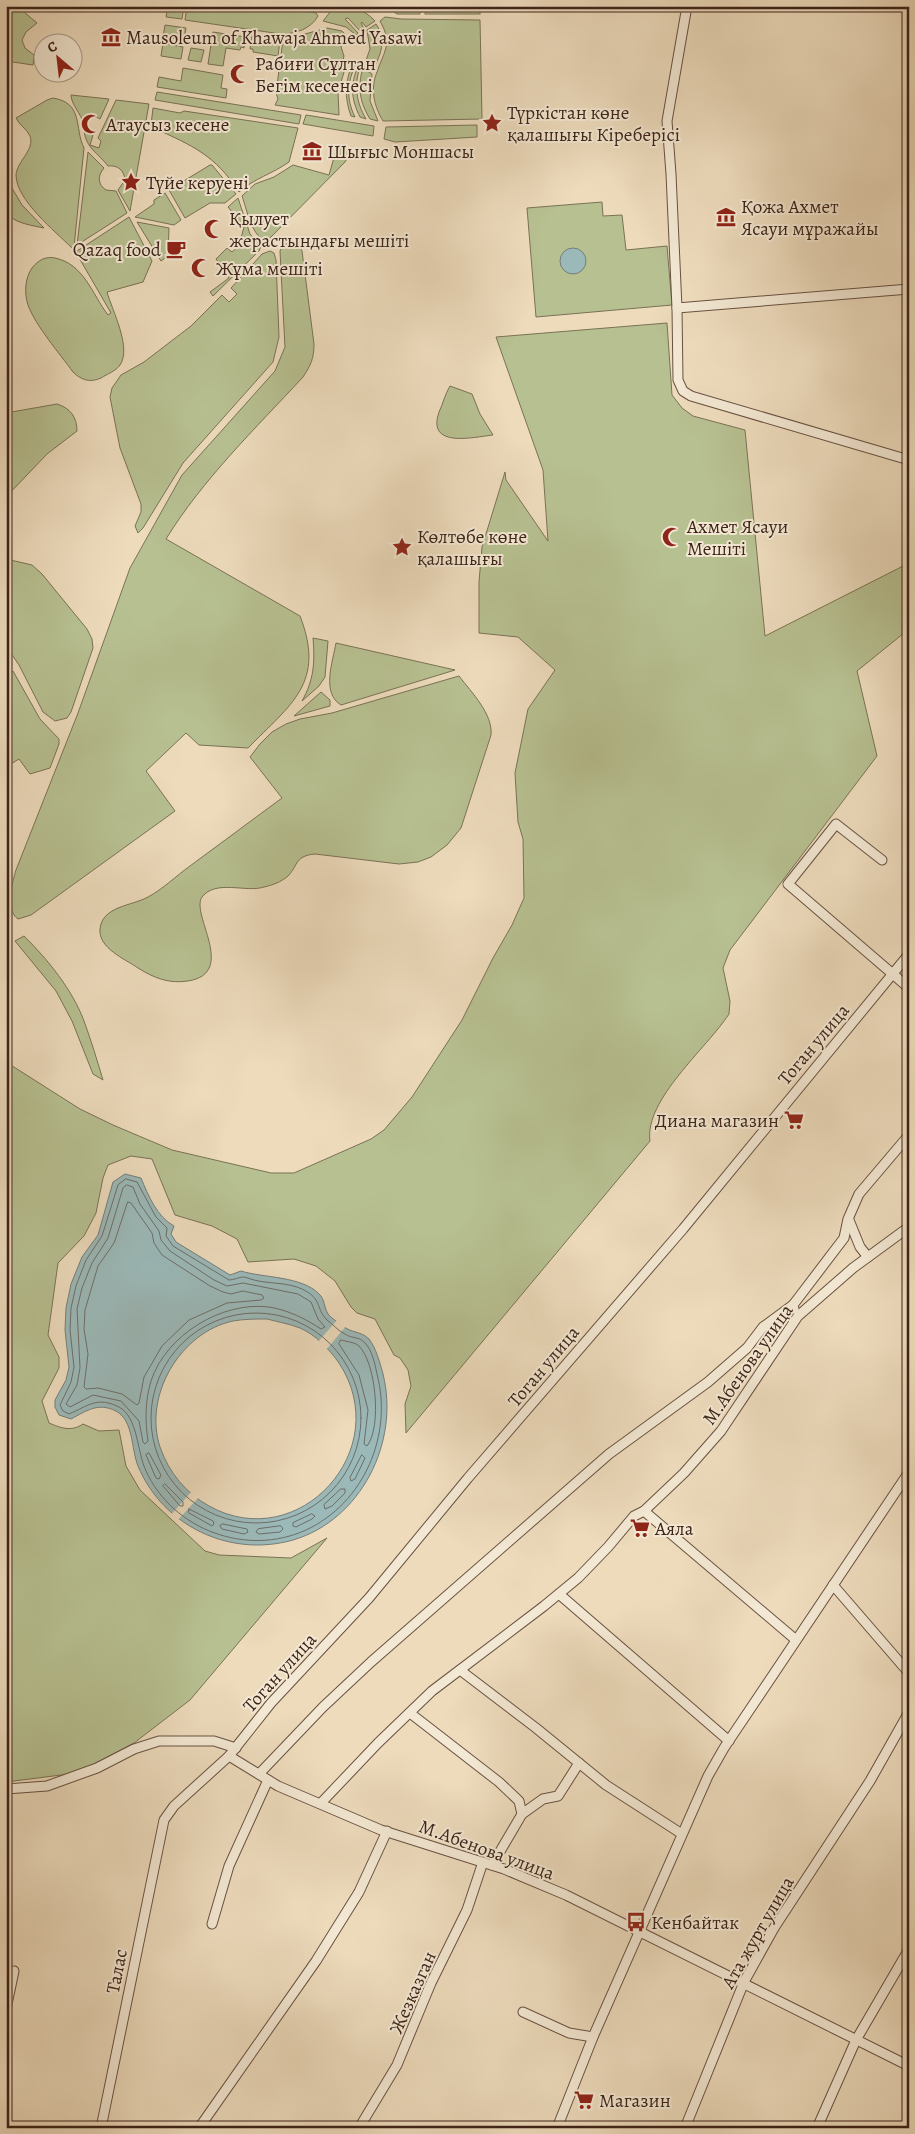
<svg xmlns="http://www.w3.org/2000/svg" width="915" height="2134" font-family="Alegreya,serif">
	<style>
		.green { fill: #b7c091; stroke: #7a7255 }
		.water { fill: #9bb9b9; stroke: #757d79; fill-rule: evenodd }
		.pier { fill: #eddbbc }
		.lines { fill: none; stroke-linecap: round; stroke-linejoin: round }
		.shore { stroke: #6c6e69; stroke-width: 1 }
		.street-casing { stroke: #695142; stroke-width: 11 }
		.street { stroke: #f3e8d3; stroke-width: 9 }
		.labels { text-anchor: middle; stroke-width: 4; stroke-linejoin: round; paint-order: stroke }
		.poi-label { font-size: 19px; fill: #3d2319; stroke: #f3e8d3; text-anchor: start }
		.street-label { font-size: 19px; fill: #3d2319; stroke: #f3e8d3 }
	</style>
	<rect width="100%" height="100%" fill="#eddbbc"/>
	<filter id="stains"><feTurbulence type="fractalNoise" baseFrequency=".004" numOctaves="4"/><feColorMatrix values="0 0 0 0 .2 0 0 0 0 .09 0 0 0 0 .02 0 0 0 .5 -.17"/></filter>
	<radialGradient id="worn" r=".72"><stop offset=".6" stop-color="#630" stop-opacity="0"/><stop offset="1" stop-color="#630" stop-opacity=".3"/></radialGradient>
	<g class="green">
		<polygon points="6,6 17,6 37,23 26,32 22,40 25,48 34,55 33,65 6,61"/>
		<polygon points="168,6 184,6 182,19 166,17"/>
		<path d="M187 6H275L316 13 318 16C311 29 295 34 281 34L185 20Z"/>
		<path d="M335 6C351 6 364 9 375 21L366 27 362 22 361 23 364 29 360 31 348 18 345 19 358 33 356 35 346 27 323 21Z"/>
		<polygon points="384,6 420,6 420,14 397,14"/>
		<rect x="425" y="6" width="55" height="8"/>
		<path d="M385 17 401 19 480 20 482 119 383 121C374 106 370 89 377 72 384 51 393 44 380 21Z"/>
		<path d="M376 24C387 40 381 55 372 71L364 66 370 49 367 30Z"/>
		<polygon points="165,25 186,28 184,40 163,37"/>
		<polygon points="327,28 342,31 346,35 341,47 344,56 342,64 344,72 338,93 339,115 275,105 278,99 276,93 283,40"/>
		<polygon points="213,32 245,37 244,48 241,47 240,50 226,48 223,66 208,64"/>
		<polygon points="252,36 280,40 278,56 253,52 253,49 250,49"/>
		<polygon points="163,43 183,47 181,59 161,56"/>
		<polygon points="191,48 204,50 201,62 188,60"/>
		<path d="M353 62 356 64C347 82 346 99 355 117L351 116C344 97 345 81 353 62Z"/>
		<path d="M358 66 360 67C354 85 356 102 366 119L360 117C351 99 350 85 358 66Z"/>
		<polygon points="183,68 223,75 221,88 227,89 226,98 157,87 159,77 181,81"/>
		<path d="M363 68 372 74 370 101 378 121 370 119C360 103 357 87 363 68Z"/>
		<polygon points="157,92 301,115 299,124 155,100"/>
		<path d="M71 95 109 99 100 119 89 113 84 124C81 114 71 104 71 95Z"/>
		<path d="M53 98C84 103 74 128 84 148L74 247 72 248C55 231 16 200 16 175 17 161 35 150 30 136 27 129 19 125 16 118L47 100Z"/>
		<path d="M116 100 149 104 130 211 118 190 125 180C124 170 118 165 108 166 98 153 86 148 84 131L93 135 90 145 99 148 101 141 98 138Z"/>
		<path d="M153 108 180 113 184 111 298 128 289 162C272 174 255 178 239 192 215 155 193 146 154 128L151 125Z"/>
		<polygon points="306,115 374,126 373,136 303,124"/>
		<polygon points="477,125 477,137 395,142 384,139 386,127"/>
		<path d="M337 147 347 150 348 157 345 162 268 240C253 242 246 207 242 196L255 184 274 177 293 165 329 175Z"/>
		<path d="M88 152 104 168C97 176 98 185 106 190L116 191 127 213 77 245Z"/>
		<polygon points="210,165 212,165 236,194 225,203 210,203 185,218 169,190"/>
		<path d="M6 178 22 205 44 228C3 220 6 218 6 178Z"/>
		<polygon points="165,193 181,220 174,225 135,217 154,204 154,200"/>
		<polygon points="238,198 250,234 261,246 259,251 213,296 210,292 229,278 216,259 227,248 232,252 244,241 241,238 244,227 228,207"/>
		<polygon points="602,202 603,216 622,215 626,250 667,246 672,305 536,317 527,208"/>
		<path d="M129 217 152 261 143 282 107 292C112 310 132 348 120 365 116 371 107 374 101 378 90 383 81 380 73 372 60 354 35 325 28 305 24 293 25 278 32 268 38 260 46 256 55 258 84 264 92 294 108 315L111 313 78 256 77 251Z"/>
		<polygon points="137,222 169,228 168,256 161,261"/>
		<path d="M293 242 298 243 302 251 314 344C314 358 311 365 303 377 255 429 203 479 166 539L300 616C326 683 291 704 248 748L199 745 186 733 146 771 175 811 31 915 18 919C5 910 12 883 16 870L78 713 130 568 182 475 275 371 285 347 280 251 283 245Z"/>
		<polygon points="270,251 274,253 276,260 279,337 273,362 183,463 143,528 138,533 135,526 141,512 141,504 120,448 110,397 112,388 121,375 144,362 191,326 222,295 229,302 237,294 231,288 262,254"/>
		<path d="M667 323 672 395 682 408 693 416 745 430 765 636 909 563V629L857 671 877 756 730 950 723 968 730 1001 729 1014C707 1048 644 1100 650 1141L406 1433 405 1404 411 1386 408 1370 400 1358 394 1355 375 1319 357 1313 351 1307 335 1281 316 1266 294 1259 248 1262 237 1239 212 1226 175 1215 152 1159 131 1156 108 1165 103 1178 96 1213 84 1236 58 1263 48 1335 59 1357V1368L42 1401 49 1423C61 1428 71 1432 83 1424L99 1431 119 1430 126 1466 140 1490 205 1551 219 1555 291 1558 327 1538 190 1700 134 1743 77 1773 6 1782V1062L80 1109 113 1125 172 1150 271 1173H294L371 1139 384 1130 412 1097 462 1020 493 958 512 925 524 898 523 839 518 822 515 773 528 709 555 670 518 637 479 633V582L482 547 505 472 506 480 548 541 543 470 496 337Z"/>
		<path d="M450 386 472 394 480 414 493 435C474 437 426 449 439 412 443 404 445 394 450 386Z"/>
		<path d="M57 404C70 408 77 417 77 431L47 454 6 497V413Z"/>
		<polygon points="6,559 32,565 42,574 87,629 92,639 93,648 71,712 67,718 55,721 43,712 19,665 6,646"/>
		<path d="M313 638 328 641 325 677 319 686 302 701C314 680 315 662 313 638Z"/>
		<path d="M336 643 455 670 341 705C321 693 333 661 336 643Z"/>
		<polygon points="13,671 40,719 59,739 59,744 50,768 30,774 19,759 6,767 6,677"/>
		<path d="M459 676C472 693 493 714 491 735L461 828 447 845 431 857 418 862 399 864 315 854C295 856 299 864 288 876 281 882 273 885 264 887 246 893 216 879 202 897 190 914 238 973 188 981 169 984 154 978 138 968 125 959 98 948 100 929 102 906 132 906 148 897 163 889 176 876 190 866 221 843 251 821 282 798L250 757 260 744 272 732 286 724 300 719 332 713Z"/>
		<polygon points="321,692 330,700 330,706 294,716"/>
		<path d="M24 936C48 960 72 989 84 1021 91 1040 97 1060 103 1080L93 1074 72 1021 56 991 15 941Z"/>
	</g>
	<g class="water">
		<circle cx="573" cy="261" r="13"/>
		<path d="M125 1174 141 1178C148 1195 157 1217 174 1226L171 1234 176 1242 230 1275 241 1271C263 1278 302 1276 319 1294 325 1299 324 1308 328 1314 332 1319 338 1322 343 1326 351 1333 361 1331 369 1339 376 1348 380 1363 383 1374 400 1442 361 1520 293 1540 230 1558 163 1526 138 1466 131 1449 134 1421 116 1411 98 1402 86 1411 71 1419L59 1415 55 1407V1400L66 1380 69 1367 65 1330 66 1308 71 1284 82 1257 98 1235 113 1182ZM267 1319C278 1322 290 1324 300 1328 316 1335 329 1349 339 1363 396 1449 299 1556 209 1506 186 1493 169 1473 160 1447 143 1395 181 1332 233 1321 244 1319 256 1319 267 1319Z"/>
	</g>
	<g class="pier">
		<polygon points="338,1319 346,1326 326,1350 317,1343"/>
		<polygon points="192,1491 199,1497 177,1521 170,1516"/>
	</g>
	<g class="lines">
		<g class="shore">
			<path d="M126 1179 137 1182 156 1217 167 1228 166 1236 173 1246 229 1280C234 1280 239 1277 243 1277 246 1277 250 1279 254 1280 269 1284 287 1282 302 1289 323 1299 315 1308 327 1320 333 1324 338 1331 345 1334 352 1339 359 1336 365 1343 372 1350 375 1364 377 1374 393 1435 364 1503 306 1530 247 1557 173 1530 146 1471 137 1452 138 1417 119 1407 97 1396 88 1406 69 1414L63 1411 60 1405 71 1382 74 1367 70 1330 71 1308 76 1286 86 1260 102 1236 118 1185Z"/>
			<path d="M127 1185 133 1187 140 1204 159 1231 161 1240 170 1251 214 1280 227 1286 243 1283 298 1294 311 1302 318 1319 325 1327 321 1329C306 1319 288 1310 269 1307 222 1301 166 1335 151 1381 145 1401 145 1420 148 1441L145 1444 143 1442 139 1421 121 1401 93 1395 70 1407 66 1404 77 1385 80 1368 77 1309 82 1288 92 1263 108 1238 123 1188Z"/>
			<polygon points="128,1202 131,1203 152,1233 154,1243 162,1255 210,1286 223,1292 231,1294 243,1291 262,1295 264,1298 261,1300 227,1303 189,1320 162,1346 144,1377 139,1403 137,1405 122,1394 98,1388 86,1389 84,1387 88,1354 84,1329 85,1310 98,1266 114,1243"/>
			<circle cx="256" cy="1418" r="105"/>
			<path d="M341 1340C347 1342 355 1342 359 1346 376 1363 382 1427 367 1446L364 1444 368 1410 359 1375 339 1344Z"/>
			<polygon points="149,1453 161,1475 159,1479 156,1478 146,1455"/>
			<polygon points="362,1455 365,1458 355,1479 351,1481 350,1478"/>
			<polygon points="165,1484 183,1502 183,1506 180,1506 163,1486"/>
			<polygon points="341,1489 345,1489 345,1493 332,1506 325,1509 324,1505"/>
			<polygon points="189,1509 213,1521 214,1524 212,1526 189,1513"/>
			<polygon points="312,1514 315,1516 312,1519 296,1527 293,1526 293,1523"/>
			<polygon points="223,1524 247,1529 248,1532 244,1534 222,1529 220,1526"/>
			<polygon points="281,1526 283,1529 280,1532 259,1534 256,1532 258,1529"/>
		</g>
		<defs>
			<g id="street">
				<polyline points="687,6 667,121 671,174 677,308 909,289"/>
				<polyline points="677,308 678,380 683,391 691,396 909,460"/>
				<polyline points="882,860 836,824 788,884 909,988"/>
				<polyline points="849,1220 860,1247 868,1257"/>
				<polyline points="794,1309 793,1305 844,1238 848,1219 859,1194 909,1135"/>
				<polyline points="644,1511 796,1640"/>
				<polyline points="833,1585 909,1673"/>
				<polyline points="559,1594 729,1741"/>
				<polyline points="460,1670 536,1728 606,1785 682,1834"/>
				<polyline points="410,1713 499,1782 519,1801 522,1814 492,1865"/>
				<polyline points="229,1756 278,1786 381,1830 504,1869 566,1895 909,2066"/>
				<polyline points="259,1774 323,1707 371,1662 609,1454 708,1382 747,1348 763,1327 793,1305"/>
				<polyline points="6,1789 47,1786 97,1768 134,1749 159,1741 214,1741 236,1748"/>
				<polyline points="321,1803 378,1743 432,1691 544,1606 578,1578 608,1547 634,1516 644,1511 684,1473 721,1431 798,1316 853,1268 909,1227"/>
				<polyline points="522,1814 543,1799 558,1796 579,1763"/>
				<polyline points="212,1924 229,1866 268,1780"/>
				<polyline points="6,2009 14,1971"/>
				<polyline points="523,2012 569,2033 593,2037"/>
				<polyline points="101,2128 164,1820 174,1806 229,1756 271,1703 369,1598 468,1478 683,1229 909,954"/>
				<polyline points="199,2128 316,1961 359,1892 387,1831"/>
				<polyline points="359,2128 397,2065 431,1983 467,1910 483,1862"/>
				<polyline points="557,2128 593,2037 708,1776 724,1748 909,1472"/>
				<polyline points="685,2128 744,1982 774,1928 870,1781 909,1712"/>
				<polyline points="817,2128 856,2040 909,1949"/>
			</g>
		</defs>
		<use href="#street" class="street-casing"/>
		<use href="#street" class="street"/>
	</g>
	<defs>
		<symbol id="museum-bare" viewBox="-9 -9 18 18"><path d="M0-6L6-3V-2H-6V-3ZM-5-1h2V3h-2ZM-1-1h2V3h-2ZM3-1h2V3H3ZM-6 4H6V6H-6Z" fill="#8f2418" stroke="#f3e8d3" stroke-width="2.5" paint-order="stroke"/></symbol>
		<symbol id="mosque-bare" viewBox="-9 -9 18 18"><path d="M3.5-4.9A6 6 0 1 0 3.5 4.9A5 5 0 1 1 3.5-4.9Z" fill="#8f2418" stroke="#f3e8d3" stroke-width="2.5" paint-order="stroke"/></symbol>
		<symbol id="sight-bare" viewBox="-9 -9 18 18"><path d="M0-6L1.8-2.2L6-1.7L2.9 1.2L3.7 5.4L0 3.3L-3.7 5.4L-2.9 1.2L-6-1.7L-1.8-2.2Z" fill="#8f2418" stroke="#f3e8d3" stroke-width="2.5" paint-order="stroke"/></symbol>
		<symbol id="cafe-bare" viewBox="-9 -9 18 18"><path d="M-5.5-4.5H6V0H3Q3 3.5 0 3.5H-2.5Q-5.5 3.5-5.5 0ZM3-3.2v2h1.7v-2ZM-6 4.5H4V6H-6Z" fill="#8f2418" stroke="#f3e8d3" stroke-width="2.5" paint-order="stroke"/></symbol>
		<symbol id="supermarket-bare" viewBox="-9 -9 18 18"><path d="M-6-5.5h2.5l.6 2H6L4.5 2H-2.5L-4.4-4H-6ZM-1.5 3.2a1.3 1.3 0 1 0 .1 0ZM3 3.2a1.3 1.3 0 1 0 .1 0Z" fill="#8f2418" stroke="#f3e8d3" stroke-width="2.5" paint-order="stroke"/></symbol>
		<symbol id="bus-bare" viewBox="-9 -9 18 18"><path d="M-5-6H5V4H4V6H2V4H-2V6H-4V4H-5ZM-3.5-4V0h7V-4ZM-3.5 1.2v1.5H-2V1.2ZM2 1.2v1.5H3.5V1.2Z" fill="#8f2418" stroke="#f3e8d3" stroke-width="2.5" paint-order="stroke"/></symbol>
	</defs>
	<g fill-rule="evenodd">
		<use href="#museum-bare" x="97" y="23" width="28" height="28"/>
		<use href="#mosque-bare" x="226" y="60" width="28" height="28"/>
		<use href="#sight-bare" x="478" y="109" width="28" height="28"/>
		<use href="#mosque-bare" x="77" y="110" width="28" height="28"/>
		<use href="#museum-bare" x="298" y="137" width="28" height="28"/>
		<use href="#sight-bare" x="117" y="168" width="28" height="28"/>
		<use href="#museum-bare" x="712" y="203" width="28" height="28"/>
		<use href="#mosque-bare" x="200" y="215" width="28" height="28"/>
		<use href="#cafe-bare" x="162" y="235" width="28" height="28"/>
		<use href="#mosque-bare" x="187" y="254" width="28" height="28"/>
		<use href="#mosque-bare" x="658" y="523" width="28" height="28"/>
		<use href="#sight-bare" x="388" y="533" width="28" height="28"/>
		<use href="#supermarket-bare" x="780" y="1106" width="28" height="28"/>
		<use href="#supermarket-bare" x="626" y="1514" width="28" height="28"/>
		<use href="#bus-bare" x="622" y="1908" width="28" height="28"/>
		<use href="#supermarket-bare" x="570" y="2086" width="28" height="28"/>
	</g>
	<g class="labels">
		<g class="poi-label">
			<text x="126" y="44">Mausoleum of Khawaja Ahmed Yasawi</text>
			<text x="255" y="70">Рабиғи Сұлтан<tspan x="255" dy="22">Бегім кесенесі</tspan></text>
			<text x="507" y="119">Түркістан көне<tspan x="507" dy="22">қалашығы Кіреберісі</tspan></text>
			<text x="106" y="131">Атаусыз кесене</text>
			<text x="327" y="158">Шығыс Моншасы</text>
			<text x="146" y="189">Түйе керуені</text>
			<text x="741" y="213">Қожа Ахмет<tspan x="741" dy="22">Ясауи мұражайы</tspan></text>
			<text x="229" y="225">Қылует<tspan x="229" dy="22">жерастындағы мешіті</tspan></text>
			<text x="161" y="256" text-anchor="end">Qazaq food</text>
			<text x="216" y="275">Жұма мешіті</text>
			<text x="687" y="533">Ахмет Ясауи<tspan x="687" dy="22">Мешіті</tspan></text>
			<text x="417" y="543">Көлтөбе көне<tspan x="417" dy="22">қалашығы</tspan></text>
			<text x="779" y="1127" text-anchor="end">Диана магазин</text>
			<text x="655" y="1535">Аяла</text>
			<text x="651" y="1929">Кенбайтак</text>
			<text x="599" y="2107">Магазин</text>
		</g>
		<g class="street-label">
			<text transform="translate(813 1044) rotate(-50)" y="7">Тоган улица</text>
			<text transform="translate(747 1364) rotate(-55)" y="7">М.Абенова улица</text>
			<text transform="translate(543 1366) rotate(-50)" y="7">Тоган улица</text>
			<text transform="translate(279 1672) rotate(-48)" y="7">Тоган улица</text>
			<text transform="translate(487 1849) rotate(20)" y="7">М.Абенова улица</text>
			<text transform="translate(757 1932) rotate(-60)" y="7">Ата журт улица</text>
			<text transform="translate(116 1971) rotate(-79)" y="7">Талас</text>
			<text transform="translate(412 1992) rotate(-66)" y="7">Жезказган</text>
		</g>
	</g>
	<rect width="915" height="2134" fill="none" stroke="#eddbbc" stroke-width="25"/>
	<rect x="8" y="8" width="900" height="2119" fill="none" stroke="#3d2319" stroke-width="2.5"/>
	<rect x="12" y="12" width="890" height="2109" fill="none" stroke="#3d2319"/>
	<g transform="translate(58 58) rotate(332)"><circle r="24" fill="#f3e8d3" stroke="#aa9989"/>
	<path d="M0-4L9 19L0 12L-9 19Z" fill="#8f2418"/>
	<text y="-8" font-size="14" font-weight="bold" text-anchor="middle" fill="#3d2319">С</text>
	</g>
	<rect width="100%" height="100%" filter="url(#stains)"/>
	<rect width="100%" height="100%" fill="url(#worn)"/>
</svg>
